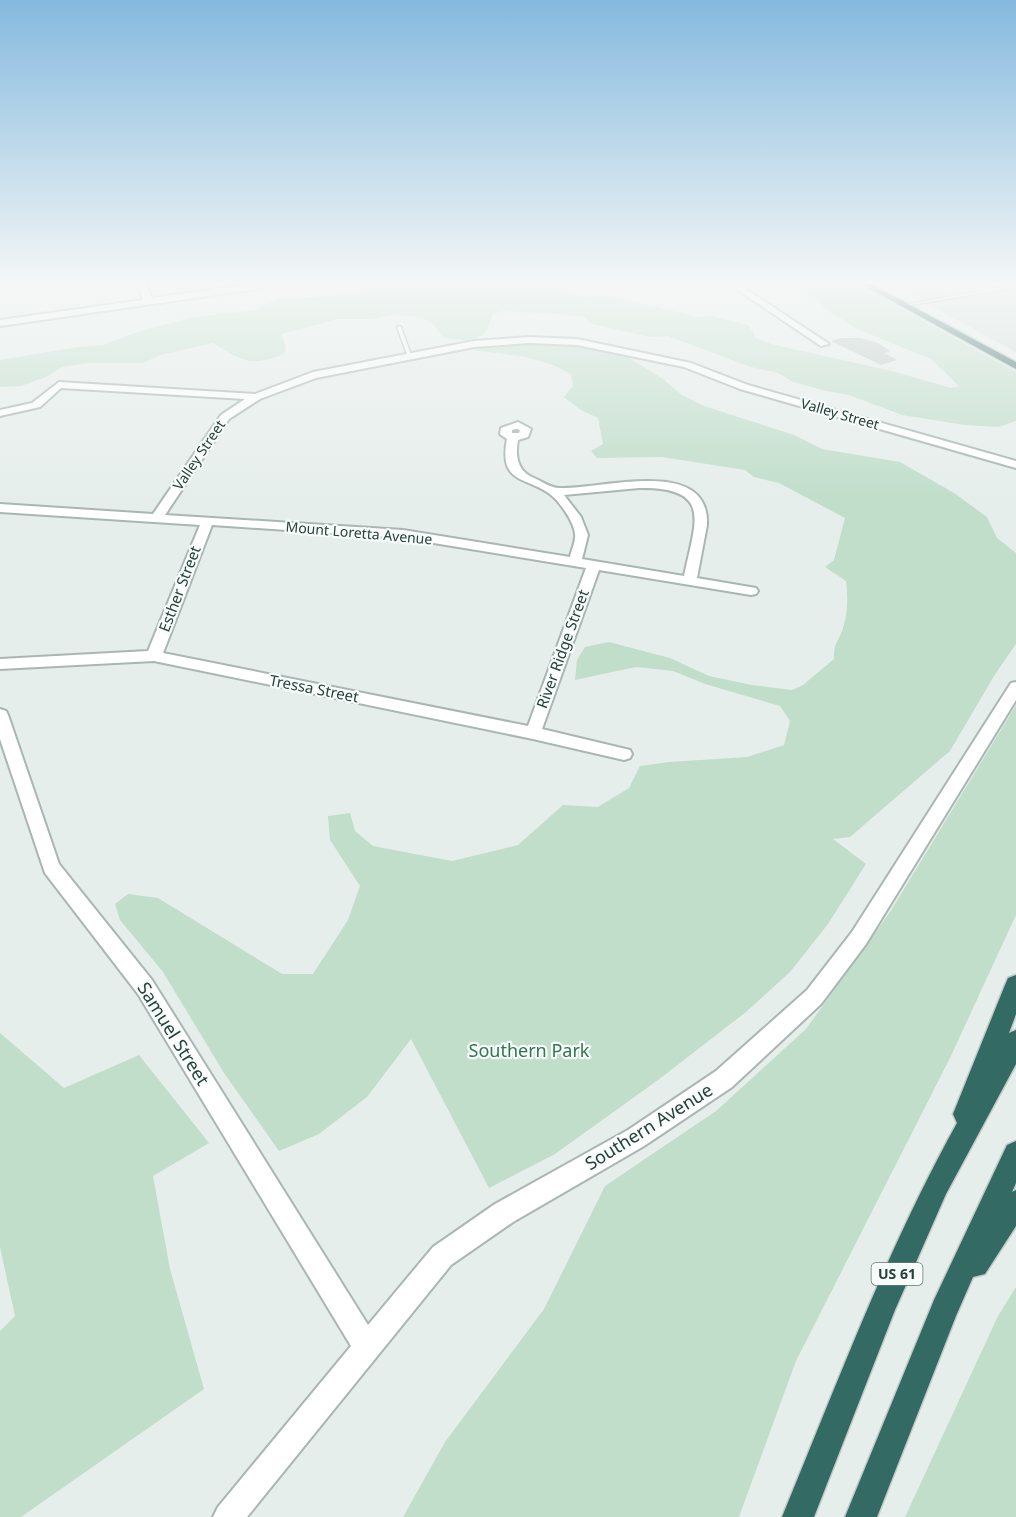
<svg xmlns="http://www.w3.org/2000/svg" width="1016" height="1517" font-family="'Noto Sans',sans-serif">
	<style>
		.built { fill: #d4deda }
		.green { fill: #c1decb }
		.building { fill: #bcc9c5 }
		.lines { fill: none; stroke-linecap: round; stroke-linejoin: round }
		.lane-casing { stroke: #a9b6b3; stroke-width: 3 }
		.street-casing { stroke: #a9b6b3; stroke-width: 4 }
		.highway-casing { stroke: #c2cac8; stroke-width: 3 }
		.lane { fill: #fff; fill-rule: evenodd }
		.street { fill: #fff; fill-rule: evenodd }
		.highway { fill: #336a64; fill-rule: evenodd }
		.labels { text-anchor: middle; stroke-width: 4.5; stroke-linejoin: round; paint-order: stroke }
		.far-street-label { font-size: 14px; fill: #26403b; stroke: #f7fbf9 }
		.shield { fill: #f7fbf9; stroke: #657874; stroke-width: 1.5 }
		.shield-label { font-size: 14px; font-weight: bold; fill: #26403b }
		.street-label { font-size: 15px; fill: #26403b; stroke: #f7fbf9 }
		.near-street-label { font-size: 18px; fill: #26403b; stroke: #f7fbf9 }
		.near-park-label { font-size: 18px; fill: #327552; stroke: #f7fbf9 }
	</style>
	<rect width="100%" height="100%" fill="#e6eeeb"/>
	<polygon class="built" points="890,284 1016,284 1016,352 898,288"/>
	<g class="green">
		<path d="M370 284H555L566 293 584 297 610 296 698 317 712 316 748 325 756 338 771 344 892 371 951 388 959 386 931 359 855 328 826 309 810 294 779 284H857L1016 372V421L999 427 965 425 902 415 849 395 826 391 793 382 778 373 751 367 668 336 650 337 592 324 583 317 562 314 502 311 493 314C491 319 489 328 485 332 475 344 455 340 443 337L432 323 423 318 395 314 372 319H338L281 334 286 346 284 354C252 367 241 361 213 343L160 355 143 363H89L62 367 46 377 21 386 0 387V360L78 347 103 345 137 332 190 318 254 310 279 299 360 294 370 287Z"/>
		<path d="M537 343 595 349 626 356 663 379 682 395 704 406 794 435 822 449 900 462 954 493 987 517 997 538 1016 553V644L994 676 950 751 850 837 833 839 866 864 828 924 790 972 746 1012 658 1080 555 1154 489 1188 411 1039 367 1097 319 1134 279 1151 224 1073 163 972 120 920 115 904 128 894 158 898 282 974H313L348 920 360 886 330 840 328 816 350 813 355 831 373 846 452 861 518 845 563 805 598 807 629 788 640 766 669 762 747 757 784 745 790 721 780 706 705 684 673 671 636 667 575 680 577 660 585 647 609 642 670 658 709 676 752 685 792 690 803 685 834 659C834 640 838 644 843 628 848 613 848 596 846 581L825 567 834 560 845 518 779 483 754 477 745 470 662 457 597 458 591 451 603 444 598 418 581 410 564 397 573 386 571 374 553 365 526 357 474 350 488 346Z"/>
		<polygon points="1016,705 1016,915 950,1058 796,1361 739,1517 403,1517 445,1442 544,1309 605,1186 716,1111 806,1029 890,912"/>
		<polygon points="0,1033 64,1088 139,1055 209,1143 153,1176 170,1269 204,1389 21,1517 0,1517 0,1331 15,1316 0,1247"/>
		<polygon points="1016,1287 1016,1517 905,1517 998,1316"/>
	</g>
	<polygon class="building" points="841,338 860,338 878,343 890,351 884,353 897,360 881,365 831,341"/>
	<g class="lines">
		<defs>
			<g id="lane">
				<polygon points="1016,285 1016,287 905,306 903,305"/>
				<polygon points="399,326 401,327 412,358 408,357 397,327"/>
			</g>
			<g id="street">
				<polygon points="138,284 146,284 152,298 254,284 274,284 270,287 0,326 0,320 143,300"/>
				<polygon points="729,284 738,284 829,344 821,346"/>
				<path d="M529 337 577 339 691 363 748 385 1016 461V468L740 389 684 367 577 345 529 343 474 347 316 378 260 399 229 419 165 515 403 530 570 557C571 551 576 541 575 534 574 522 560 502 551 495 527 476 498 485 507 439L500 434 501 428 518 422 531 429 528 437 518 440C515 456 517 471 534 478 541 481 551 488 559 488 600 490 710 455 707 525L697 578 756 588 758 591 756 594 751 595 599 570 542 729 630 750 632 754 630 758 624 760 533 739 154 661 0 669V659L148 651 200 525 0 512V504L153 514 221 415 245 399 61 388 40 407 0 416V410L32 403 59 382 255 394 313 372 474 341ZM517 429 520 430 519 433H512V430ZM639 488C714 487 695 522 684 576L582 559 588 535 581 517 564 495ZM212 525 403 538 586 568 528 726 163 653Z"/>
				<polygon points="1016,682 1016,700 866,944 821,1004 732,1087 644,1146 513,1222 451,1265 247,1517 213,1517 218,1507 351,1346 138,994 45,873 0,739 0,709 6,711 8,715 59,864 152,980 368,1325 433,1247 495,1204 628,1130 716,1071 807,990 852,932 1011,683"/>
			</g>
			<g id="highway">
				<polygon points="861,284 871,284 1016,362 1016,369"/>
				<path d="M1016 975V1014L1009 1033 1016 1030V1064L946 1194 895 1310 814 1517H782C837 1384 887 1249 957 1123L953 1114 1005 985 1008 978Z"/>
				<polygon points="1016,1141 1016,1183 1012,1192 1016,1190 1016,1226 985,1274 973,1277 956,1316 877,1517 845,1517 934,1300 1007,1145"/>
			</g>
		</defs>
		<use href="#lane" class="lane-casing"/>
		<use href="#street" class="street-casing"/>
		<use href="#highway" class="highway-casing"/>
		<use href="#lane" class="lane"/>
		<use href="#street" class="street"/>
		<use href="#highway" class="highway"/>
	</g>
	<linearGradient id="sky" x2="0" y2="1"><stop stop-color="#85b9de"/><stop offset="0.57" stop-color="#f4f7f6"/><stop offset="1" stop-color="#f4f7f6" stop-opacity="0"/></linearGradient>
	<rect width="1016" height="496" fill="url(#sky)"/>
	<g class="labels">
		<g class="far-street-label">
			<text transform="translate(840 414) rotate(16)" y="5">Valley Street</text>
			<text transform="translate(199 455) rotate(-56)" y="5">Valley Street</text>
			<text transform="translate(359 533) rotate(5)" y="5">Mount Loretta Avenue</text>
		</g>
		<rect class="shield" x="871.5" y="1263" width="51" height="22" rx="4.5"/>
		<g class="shield-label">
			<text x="897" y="1279">US 61</text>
		</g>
		<g class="street-label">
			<text transform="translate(180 589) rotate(-69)" y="5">Esther Street</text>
			<text transform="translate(563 649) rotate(-70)" y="5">River Ridge Street</text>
			<text transform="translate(314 689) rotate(11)" y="5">Tressa Street</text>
		</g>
		<g class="near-street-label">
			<text transform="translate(173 1034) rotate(58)" y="6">Samuel Street</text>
			<text transform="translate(649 1127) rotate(-32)" y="6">Southern Avenue</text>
		</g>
		<g class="near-park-label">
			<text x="529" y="1057">Southern Park</text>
		</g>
	</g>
</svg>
